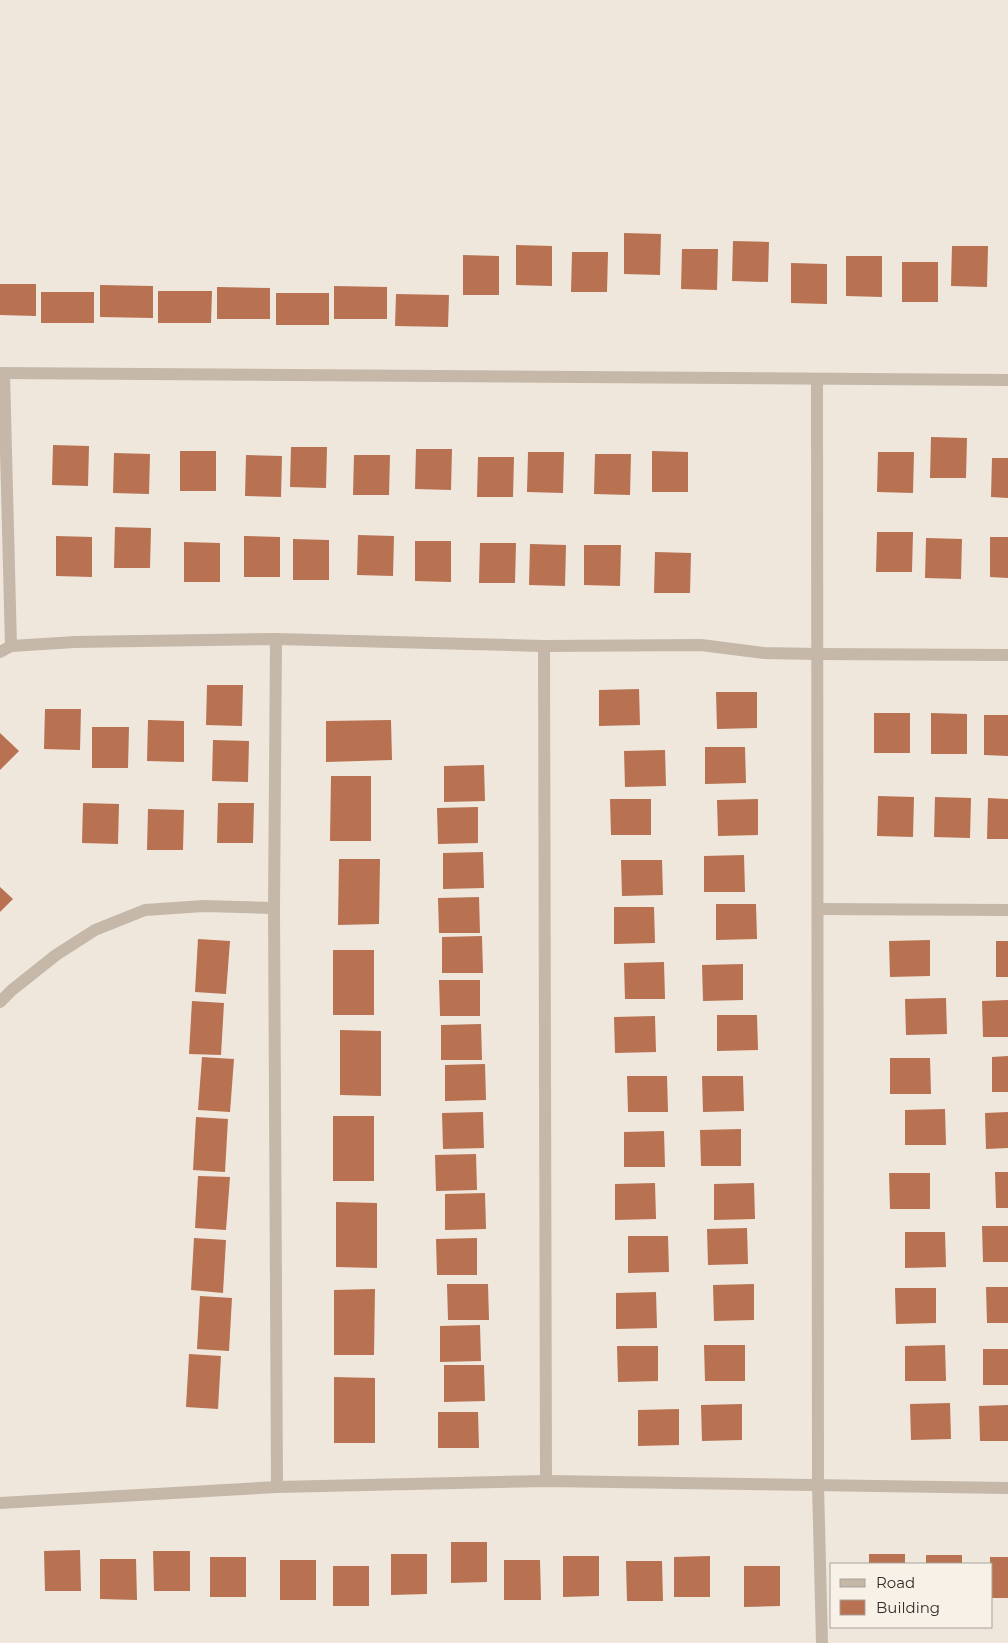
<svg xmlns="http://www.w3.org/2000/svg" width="1008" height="1643" font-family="Montserrat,sans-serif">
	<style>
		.building { fill: #b87151 }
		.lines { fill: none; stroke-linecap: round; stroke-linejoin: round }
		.minor { stroke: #c5b8a9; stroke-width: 12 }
	</style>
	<rect width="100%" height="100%" fill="#efe7dc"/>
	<g class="building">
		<polygon points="624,233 661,234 660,275 624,274"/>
		<polygon points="733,241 769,242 768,282 732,281"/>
		<polygon points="516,245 552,246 552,286 516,285"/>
		<polygon points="952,246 988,246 987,287 951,286"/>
		<polygon points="682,249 718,249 717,290 681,289"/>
		<polygon points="572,252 608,252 607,292 571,292"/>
		<polygon points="463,255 499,256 499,295 463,295"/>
		<polygon points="846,256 882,256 882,297 846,296"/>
		<rect x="902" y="262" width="36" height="40"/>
		<polygon points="791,263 827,264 827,304 791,303"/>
		<polygon points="0,284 36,284 36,316 0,315"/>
		<polygon points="100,285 153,286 153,318 100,317"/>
		<polygon points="334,286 387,287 387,319 334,319"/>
		<polygon points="217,287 270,288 270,319 217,319"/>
		<polygon points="158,291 212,291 211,323 158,323"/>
		<rect x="41" y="292" width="53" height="31"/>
		<rect x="276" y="293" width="53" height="32"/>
		<polygon points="396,294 449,295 448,327 395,326"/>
		<polygon points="931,437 967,438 966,478 930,478"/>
		<polygon points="53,445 89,446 88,486 52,485"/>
		<polygon points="291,447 327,447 326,488 290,487"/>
		<polygon points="416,449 452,449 451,490 415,489"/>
		<rect x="180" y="451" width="36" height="40"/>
		<polygon points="652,451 688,452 688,492 652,492"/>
		<polygon points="528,452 564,452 563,493 527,492"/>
		<polygon points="878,452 914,452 913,493 877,492"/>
		<polygon points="114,453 150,454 149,494 113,493"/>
		<polygon points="595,454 631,454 630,495 594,494"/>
		<polygon points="246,455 282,456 281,497 245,496"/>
		<polygon points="354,455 390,455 389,495 353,495"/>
		<polygon points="478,457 514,457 513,497 477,497"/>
		<polygon points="992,458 1008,458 1008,498 991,497"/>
		<polygon points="115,527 151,528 150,568 114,568"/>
		<polygon points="877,532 913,532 912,572 876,572"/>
		<polygon points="358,535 394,536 393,576 357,575"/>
		<polygon points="56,536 92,537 92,577 56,576"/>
		<polygon points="244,536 280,537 280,577 244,577"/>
		<polygon points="990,537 1008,537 1008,578 990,577"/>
		<polygon points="926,538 962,539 961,579 925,578"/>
		<polygon points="293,539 329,540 329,580 293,580"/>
		<polygon points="415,541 451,541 451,582 415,581"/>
		<polygon points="184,542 220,543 220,582 184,582"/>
		<polygon points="480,543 516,543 515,583 479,583"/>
		<polygon points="530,544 566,545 565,586 529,585"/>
		<polygon points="584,545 621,545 620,586 584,585"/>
		<polygon points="655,552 691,553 690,593 654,593"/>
		<polygon points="207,685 243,685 242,726 206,725"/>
		<polygon points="639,689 640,725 599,726 599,690"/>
		<polygon points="716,692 757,692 757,728 717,729"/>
		<polygon points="45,709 81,709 80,750 44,749"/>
		<rect x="874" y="713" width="36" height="40"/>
		<polygon points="931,713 967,714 967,754 931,754"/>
		<polygon points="984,715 1008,715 1008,756 984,755"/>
		<polygon points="148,720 184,721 184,762 147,761"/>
		<polygon points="391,720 392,760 326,762 326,721"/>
		<polygon points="92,727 129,727 128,768 92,768"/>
		<polygon points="0,733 19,751 0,770"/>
		<polygon points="213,740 249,741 248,782 212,781"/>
		<polygon points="705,747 745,747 746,783 705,784"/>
		<polygon points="665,750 666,786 625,787 624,751"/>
		<polygon points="484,765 485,801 444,802 444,766"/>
		<polygon points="331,776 371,776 371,841 330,841"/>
		<polygon points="878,796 914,797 913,837 877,836"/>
		<polygon points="935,797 971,798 970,838 934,837"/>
		<polygon points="988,798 1008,799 1008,839 987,839"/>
		<polygon points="610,799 651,799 651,835 611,835"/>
		<polygon points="758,799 758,835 718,836 717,800"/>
		<polygon points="83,803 119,804 118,844 82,843"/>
		<polygon points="218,803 254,803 253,843 217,843"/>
		<polygon points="478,807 478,843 438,844 437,808"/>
		<polygon points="148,809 184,810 183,850 147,850"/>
		<polygon points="483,852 484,888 443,889 443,853"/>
		<polygon points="744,855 745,892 704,892 704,856"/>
		<polygon points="339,859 380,859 379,924 338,925"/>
		<polygon points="621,860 662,860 663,895 622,896"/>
		<polygon points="0,887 13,899 0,912"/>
		<polygon points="479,897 480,933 439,933 438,898"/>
		<polygon points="716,904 756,904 757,939 716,940"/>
		<polygon points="614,907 654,907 655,943 614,944"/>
		<polygon points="482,936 483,973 442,973 442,937"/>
		<polygon points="198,939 230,941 226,994 195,992"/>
		<polygon points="930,940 930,976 890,977 889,941"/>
		<rect x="996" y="941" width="12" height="36"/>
		<rect x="333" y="950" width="41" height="65"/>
		<polygon points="664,962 665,999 625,999 624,963"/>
		<polygon points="743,964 743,1000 703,1001 702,965"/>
		<polygon points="439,980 480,980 480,1016 440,1016"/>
		<polygon points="946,998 947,1034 906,1035 905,999"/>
		<polygon points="1008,1000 1008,1037 983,1037 982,1001"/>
		<polygon points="192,1001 224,1003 221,1055 189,1054"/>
		<polygon points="717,1015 757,1015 758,1050 717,1051"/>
		<polygon points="655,1016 656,1052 615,1053 614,1017"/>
		<polygon points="481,1024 482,1060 441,1060 441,1025"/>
		<polygon points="340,1030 381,1031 381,1096 340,1095"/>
		<polygon points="1008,1056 1008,1092 992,1092 992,1057"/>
		<polygon points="202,1057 234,1059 230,1112 198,1110"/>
		<polygon points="890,1058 930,1058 931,1094 890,1094"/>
		<polygon points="485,1064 486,1100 445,1101 445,1065"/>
		<polygon points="627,1076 667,1076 668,1112 628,1112"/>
		<polygon points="702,1076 743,1076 744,1111 703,1112"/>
		<polygon points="945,1109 946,1145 905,1145 905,1110"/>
		<polygon points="483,1112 484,1148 443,1149 442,1113"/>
		<polygon points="1008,1112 1008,1148 986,1149 985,1113"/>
		<rect x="333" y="1116" width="41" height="65"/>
		<polygon points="196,1117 228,1119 225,1172 193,1170"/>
		<polygon points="741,1129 741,1166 701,1166 700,1130"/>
		<polygon points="664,1131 665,1167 624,1167 624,1132"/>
		<polygon points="476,1154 477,1190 436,1191 435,1155"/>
		<polygon points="995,1172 1008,1172 1008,1208 996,1208"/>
		<polygon points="889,1173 930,1173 930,1209 890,1209"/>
		<polygon points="198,1176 230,1177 226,1230 195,1228"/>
		<polygon points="655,1183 656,1219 615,1220 615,1184"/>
		<polygon points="754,1183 755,1219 714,1220 714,1184"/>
		<polygon points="485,1193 486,1229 445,1230 445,1194"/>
		<polygon points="336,1202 377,1203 377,1268 336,1267"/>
		<polygon points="982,1226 1008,1226 1008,1262 983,1262"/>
		<polygon points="747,1228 748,1264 708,1265 707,1229"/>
		<polygon points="905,1232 945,1232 946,1267 905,1268"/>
		<polygon points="628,1236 668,1236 669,1272 628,1273"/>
		<polygon points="194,1238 226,1240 223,1293 191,1290"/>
		<polygon points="477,1238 477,1275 437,1275 436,1239"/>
		<polygon points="447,1284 488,1284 489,1320 448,1320"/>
		<polygon points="754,1284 754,1320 714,1321 713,1285"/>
		<polygon points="986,1287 1008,1287 1008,1323 987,1323"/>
		<polygon points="895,1288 936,1288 936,1323 896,1324"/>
		<polygon points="375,1289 374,1355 334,1355 334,1290"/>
		<polygon points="656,1292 657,1328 616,1329 616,1293"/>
		<polygon points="200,1296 232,1298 229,1351 197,1349"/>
		<polygon points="480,1325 481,1361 440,1362 440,1326"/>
		<polygon points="704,1345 745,1345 745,1381 705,1381"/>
		<polygon points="945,1345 946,1381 905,1381 905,1346"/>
		<polygon points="617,1346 658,1346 658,1381 618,1382"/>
		<rect x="983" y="1349" width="25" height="36"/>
		<polygon points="189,1354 221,1356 218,1409 186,1407"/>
		<polygon points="444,1365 484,1365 485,1401 444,1402"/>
		<polygon points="334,1377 375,1378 375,1443 334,1443"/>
		<polygon points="950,1403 951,1439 911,1440 910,1404"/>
		<polygon points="742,1404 742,1440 702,1441 701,1405"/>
		<polygon points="1008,1405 1008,1441 980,1441 979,1406"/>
		<polygon points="679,1409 679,1445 638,1446 638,1410"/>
		<polygon points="438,1412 478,1412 479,1448 438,1448"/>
		<polygon points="451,1542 487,1542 487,1582 451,1583"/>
		<polygon points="80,1550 81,1591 45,1591 44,1551"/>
		<polygon points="153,1551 190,1551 190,1591 154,1591"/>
		<polygon points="391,1554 427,1554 427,1594 391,1595"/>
		<rect x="869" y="1554" width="36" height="10"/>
		<rect x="926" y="1555" width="36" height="9"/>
		<polygon points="563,1556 599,1556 599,1596 563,1597"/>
		<polygon points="710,1556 710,1597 674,1597 674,1557"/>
		<rect x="210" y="1557" width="36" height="40"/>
		<polygon points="990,1557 1008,1557 1008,1598 992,1598 992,1564 990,1564"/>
		<polygon points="100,1559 136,1559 137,1600 100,1599"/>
		<rect x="280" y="1560" width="36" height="40"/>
		<polygon points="504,1560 540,1560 541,1600 504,1600"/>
		<polygon points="626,1561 662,1561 663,1601 627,1601"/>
		<rect x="333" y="1566" width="36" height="40"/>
		<polygon points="744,1566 780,1566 780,1606 744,1607"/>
	</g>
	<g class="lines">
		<g class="minor">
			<polyline points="0,373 1008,380"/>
			<polyline points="4,373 11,646"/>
			<polyline points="817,379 818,1486 822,1643"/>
			<polyline points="276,639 274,908 277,1487"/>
			<polyline points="544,646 546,1481"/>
			<polyline points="0,652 11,646 75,642 276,639 544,646 701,645 764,653 816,654 1008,655"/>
			<polyline points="818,909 1008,910"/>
			<polyline points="0,1002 12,990 56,955 95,930 145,910 204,906 274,908"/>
			<polyline points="0,1503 277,1487 546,1481 1008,1488"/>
		</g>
	</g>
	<rect x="830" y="1563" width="162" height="65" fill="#f7f1e8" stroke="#a9a39b"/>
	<rect x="840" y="1579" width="25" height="8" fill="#c5b8a9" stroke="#a9a39b"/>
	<text x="876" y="1588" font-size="15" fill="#332d28">Road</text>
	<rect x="840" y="1600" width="25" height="15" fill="#b87151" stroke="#a9a39b"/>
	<text x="876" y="1613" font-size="15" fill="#332d28">Building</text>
</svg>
